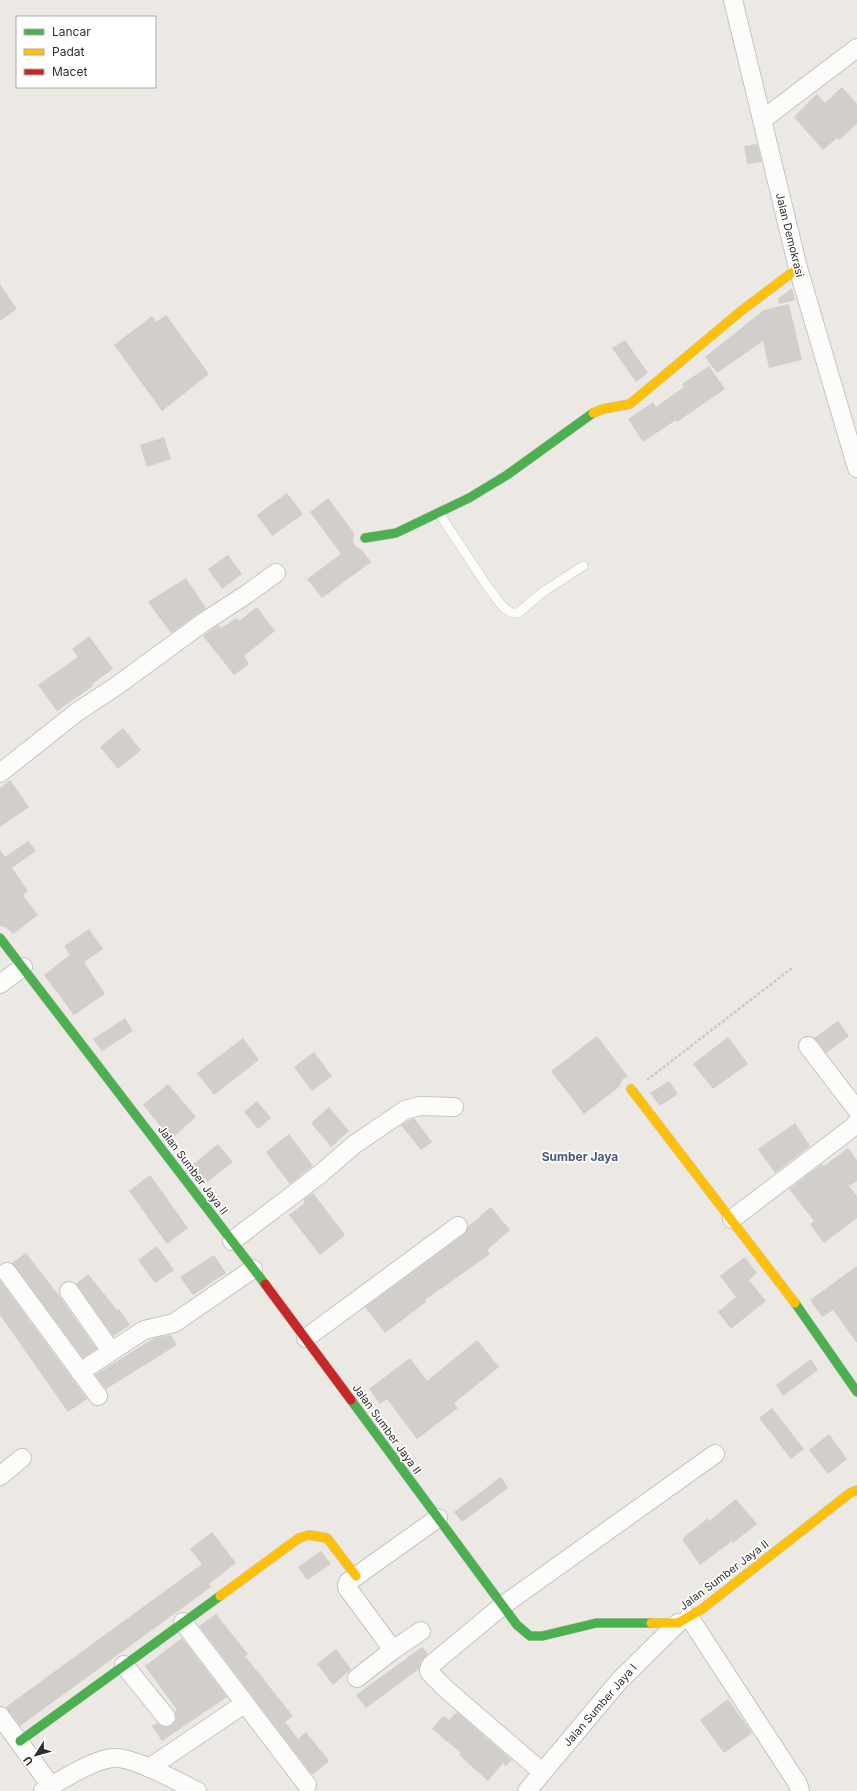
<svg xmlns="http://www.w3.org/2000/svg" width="857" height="1791" font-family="Inter,sans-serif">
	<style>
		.building { fill: #d1cecb }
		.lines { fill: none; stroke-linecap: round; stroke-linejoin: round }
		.lane-casing { stroke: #c5c4c5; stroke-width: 10 }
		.street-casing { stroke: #c5c4c5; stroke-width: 20 }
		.fast-casing { stroke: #c5c4c5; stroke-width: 10 }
		.slow-casing { stroke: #c5c4c5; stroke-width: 10 }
		.jam-casing { stroke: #c5c4c5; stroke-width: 10 }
		.path { stroke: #c9c9c8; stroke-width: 2.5; stroke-dasharray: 3 2; stroke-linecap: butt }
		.lane { stroke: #fcfcfb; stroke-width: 9 }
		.street { stroke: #fcfcfb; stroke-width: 18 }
		.fast { stroke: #4caf50; stroke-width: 9 }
		.slow { stroke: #ffc107; stroke-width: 9 }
		.jam { stroke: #c62828; stroke-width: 9 }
		.labels { text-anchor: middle; stroke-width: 3.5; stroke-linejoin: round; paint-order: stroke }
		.street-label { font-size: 11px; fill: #2e2e2e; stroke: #fff }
		.neighbourhood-label { font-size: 12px; font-weight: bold; fill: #4d5680; stroke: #fff }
	</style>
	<rect width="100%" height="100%" fill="#ece8e4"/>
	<g class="building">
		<polygon points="842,87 857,104 857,124 839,140 837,138 823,150 794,117 817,94 825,103"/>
		<polygon points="757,144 762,162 747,164 744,146"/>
		<polygon points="0,284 17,309 0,321"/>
		<polygon points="792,288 795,300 779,304 778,299"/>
		<polygon points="789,304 802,360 769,368 763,341 717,373 705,357 764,310"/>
		<polygon points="166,315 209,374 162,411 114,345 152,316 156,322"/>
		<polygon points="625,340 648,373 636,382 612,348"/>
		<polygon points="709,366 725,389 677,422 676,420 643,442 628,419 653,402 656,407 684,387 682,384"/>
		<polygon points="164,437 171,459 147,467 140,445"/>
		<polygon points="287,493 303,514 272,536 257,515"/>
		<polygon points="328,498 354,533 353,540 355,546 362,550 371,562 322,598 307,579 341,554 310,512"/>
		<polygon points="228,555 242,574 222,589 208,569"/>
		<polygon points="186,578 206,608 171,633 148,602"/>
		<polygon points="257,607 275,631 244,656 249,664 234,675 203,636 218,625 221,628 237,618 239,621"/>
		<polygon points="89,636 113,669 92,684 93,686 57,711 38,685 78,657 72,649"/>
		<polygon points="123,728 141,750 118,769 100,747"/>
		<polygon points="10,780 29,807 0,827 0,788"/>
		<polygon points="28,841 36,851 12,868 28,891 23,895 38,915 13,934 5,927 0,926 0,850 5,857"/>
		<polygon points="89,929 103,949 84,962 105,994 74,1015 44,975 70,955 64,946"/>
		<polygon points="125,1018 133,1031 102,1051 93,1039"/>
		<polygon points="838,1021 849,1036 826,1053 814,1038"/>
		<polygon points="597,1036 628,1077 623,1079 619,1087 584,1114 551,1071"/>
		<polygon points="728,1037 748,1064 713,1089 693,1064"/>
		<polygon points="243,1038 259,1060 214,1095 197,1073"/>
		<polygon points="314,1052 332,1076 312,1091 294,1067"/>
		<polygon points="669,1081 678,1094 660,1106 650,1093"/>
		<polygon points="168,1084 196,1117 171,1139 143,1105"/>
		<polygon points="257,1101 271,1118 258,1129 244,1112"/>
		<polygon points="329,1107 349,1131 331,1147 311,1123"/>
		<polygon points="414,1118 432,1142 421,1150 401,1125"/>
		<polygon points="795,1123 810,1146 775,1173 758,1149"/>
		<polygon points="289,1134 313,1166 290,1184 266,1152"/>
		<polygon points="218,1144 233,1162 205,1184 191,1166"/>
		<polygon points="848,1148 857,1160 857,1181 849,1186 857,1196 857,1218 824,1243 810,1224 814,1221 789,1189 822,1164 824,1166"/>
		<polygon points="150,1175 188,1228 167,1244 129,1191"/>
		<polygon points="313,1193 345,1235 320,1255 289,1215 305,1203 303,1200"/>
		<polygon points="491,1207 510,1230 487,1250 490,1254 425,1300 426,1302 385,1333 365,1307 464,1234 468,1226 480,1217 480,1216"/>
		<polygon points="157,1246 174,1270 155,1283 138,1260"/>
		<polygon points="26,1253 60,1297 97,1349 83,1358 12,1263"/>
		<polygon points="214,1255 226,1273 193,1295 180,1277"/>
		<polygon points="745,1257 757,1273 749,1280 766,1301 731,1329 718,1312 736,1297 720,1276"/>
		<polygon points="857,1266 857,1343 833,1310 822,1317 810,1300"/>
		<polygon points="88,1274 117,1310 119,1309 130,1325 113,1336 76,1284"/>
		<polygon points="0,1280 87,1399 68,1412 0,1315"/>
		<polygon points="171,1335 177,1345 106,1389 95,1375 154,1338"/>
		<polygon points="477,1340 499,1367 454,1403 458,1408 417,1439 387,1399 380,1404 369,1389 410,1358 427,1381"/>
		<polygon points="811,1359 818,1370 783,1396 776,1385"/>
		<polygon points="772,1408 804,1449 791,1459 759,1418"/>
		<polygon points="829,1434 847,1459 828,1474 809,1450"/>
		<polygon points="501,1477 508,1488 462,1522 454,1512"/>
		<polygon points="736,1499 757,1524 733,1543 732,1541 700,1565 682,1539 708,1518 709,1521"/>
		<polygon points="212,1532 236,1563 209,1584 211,1587 20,1726 6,1707 202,1564 190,1549"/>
		<polygon points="321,1551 331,1564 307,1580 298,1567"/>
		<polygon points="216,1614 248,1654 245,1656 293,1716 285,1722 298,1739 306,1732 329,1761 312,1775 199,1626"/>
		<polygon points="182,1638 227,1697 162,1741 152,1726 157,1723 163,1727 172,1725 176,1720 175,1711 177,1710 145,1666"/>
		<polygon points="422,1647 428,1654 421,1661 419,1669 366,1708 356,1695"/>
		<polygon points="336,1649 351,1669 333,1685 317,1664"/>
		<polygon points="728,1699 752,1733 724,1753 700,1720"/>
		<polygon points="457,1712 512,1760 506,1766 503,1763 488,1781 459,1755 461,1753 432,1729 443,1716 449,1720"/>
	</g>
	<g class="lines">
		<defs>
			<polyline id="lane" points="439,513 485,583 499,602 505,609 512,613 518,613 543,592 583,566"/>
			<g id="street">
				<polyline points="733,0 798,268 857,468"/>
				<polyline points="762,120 857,48"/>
				<polyline points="0,773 77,712 115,687 204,622 247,594 276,573"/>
				<polyline points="0,984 23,967"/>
				<polyline points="808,1046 857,1110"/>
				<polyline points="732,1219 848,1131 857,1123"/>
				<polyline points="232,1241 319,1175 355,1144 405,1110 419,1106 454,1107"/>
				<polyline points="7,1272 98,1396"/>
				<polyline points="69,1291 111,1351"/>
				<polyline points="306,1338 458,1226"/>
				<polyline points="80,1372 144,1330 174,1323 253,1269"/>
				<polyline points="0,1476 22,1458"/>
				<polyline points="689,1617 798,1784 800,1791"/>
				<polyline points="183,1622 307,1785"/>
				<polyline points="421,1631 393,1650 348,1589 347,1585 348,1582 438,1518"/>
				<polyline points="124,1665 166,1717"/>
				<polyline points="357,1678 393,1650"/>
				<polyline points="0,1716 51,1786"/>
				<polyline points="149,1768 244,1704"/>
				<polyline points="542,1772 447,1690 430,1673 429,1670 431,1665 502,1606 715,1454"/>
				<path d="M43 1791C59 1781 93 1760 112 1758 133 1756 176 1781 197 1791"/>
				<polyline points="527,1791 619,1681 678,1623"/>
			</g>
			<g id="fast">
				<polyline points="365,538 396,533 469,498 507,475 593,413"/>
				<polyline points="0,938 265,1284"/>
				<polyline points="795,1303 857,1392"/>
				<polyline points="351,1400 517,1625 530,1636 542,1636 596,1623 651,1623"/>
				<polyline points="20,1741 220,1596"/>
			</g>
			<g id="slow">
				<polyline points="593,413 603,409 630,404 741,311 798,268"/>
				<polyline points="631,1089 795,1303"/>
				<polyline points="220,1596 299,1538 309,1535 327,1538 356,1576"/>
				<polyline points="651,1623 678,1623 702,1609 850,1493 857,1490"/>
			</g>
			<polyline id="jam" points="265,1284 351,1400"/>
		</defs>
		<use href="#lane" class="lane-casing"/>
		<use href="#street" class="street-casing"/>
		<use href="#fast" class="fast-casing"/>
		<use href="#slow" class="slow-casing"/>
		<use href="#jam" class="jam-casing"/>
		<polyline class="path" points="647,1080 792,968"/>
		<use href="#lane" class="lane"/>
		<use href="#street" class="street"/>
		<use href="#fast" class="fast"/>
		<use href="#slow" class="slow"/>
		<use href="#jam" class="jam"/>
	</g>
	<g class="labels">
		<g class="street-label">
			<text transform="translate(790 235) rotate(76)" y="4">Jalan Demokrasi</text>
			<text transform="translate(193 1170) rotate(53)" y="4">Jalan Sumber Jaya II</text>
			<text transform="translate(387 1429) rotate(54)" y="4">Jalan Sumber Jaya II</text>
			<text transform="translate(724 1575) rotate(-37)" y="4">Jalan Sumber Jaya II</text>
			<text transform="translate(600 1705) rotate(-49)" y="4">Jalan Sumber Jaya I</text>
		</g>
		<g class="neighbourhood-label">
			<text x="580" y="1161">Sumber Jaya</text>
		</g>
	</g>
	<rect x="16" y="16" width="140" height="72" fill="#ffffff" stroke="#ababab"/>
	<rect x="24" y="29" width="20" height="6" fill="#4caf50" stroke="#ababab"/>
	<text x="52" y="36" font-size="12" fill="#2e2e2e">Lancar</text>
	<rect x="24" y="49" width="20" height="6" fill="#ffc107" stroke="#ababab"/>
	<text x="52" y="56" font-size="12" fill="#2e2e2e">Padat</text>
	<rect x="24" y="69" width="20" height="6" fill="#c62828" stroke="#ababab"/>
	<text x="52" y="76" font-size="12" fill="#2e2e2e">Macet</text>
	<g transform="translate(36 1755) rotate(233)" stroke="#ffffff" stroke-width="3" paint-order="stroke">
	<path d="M0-3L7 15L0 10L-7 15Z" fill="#2e2e2e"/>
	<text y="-6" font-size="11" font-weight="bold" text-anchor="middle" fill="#2e2e2e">U</text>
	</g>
</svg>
